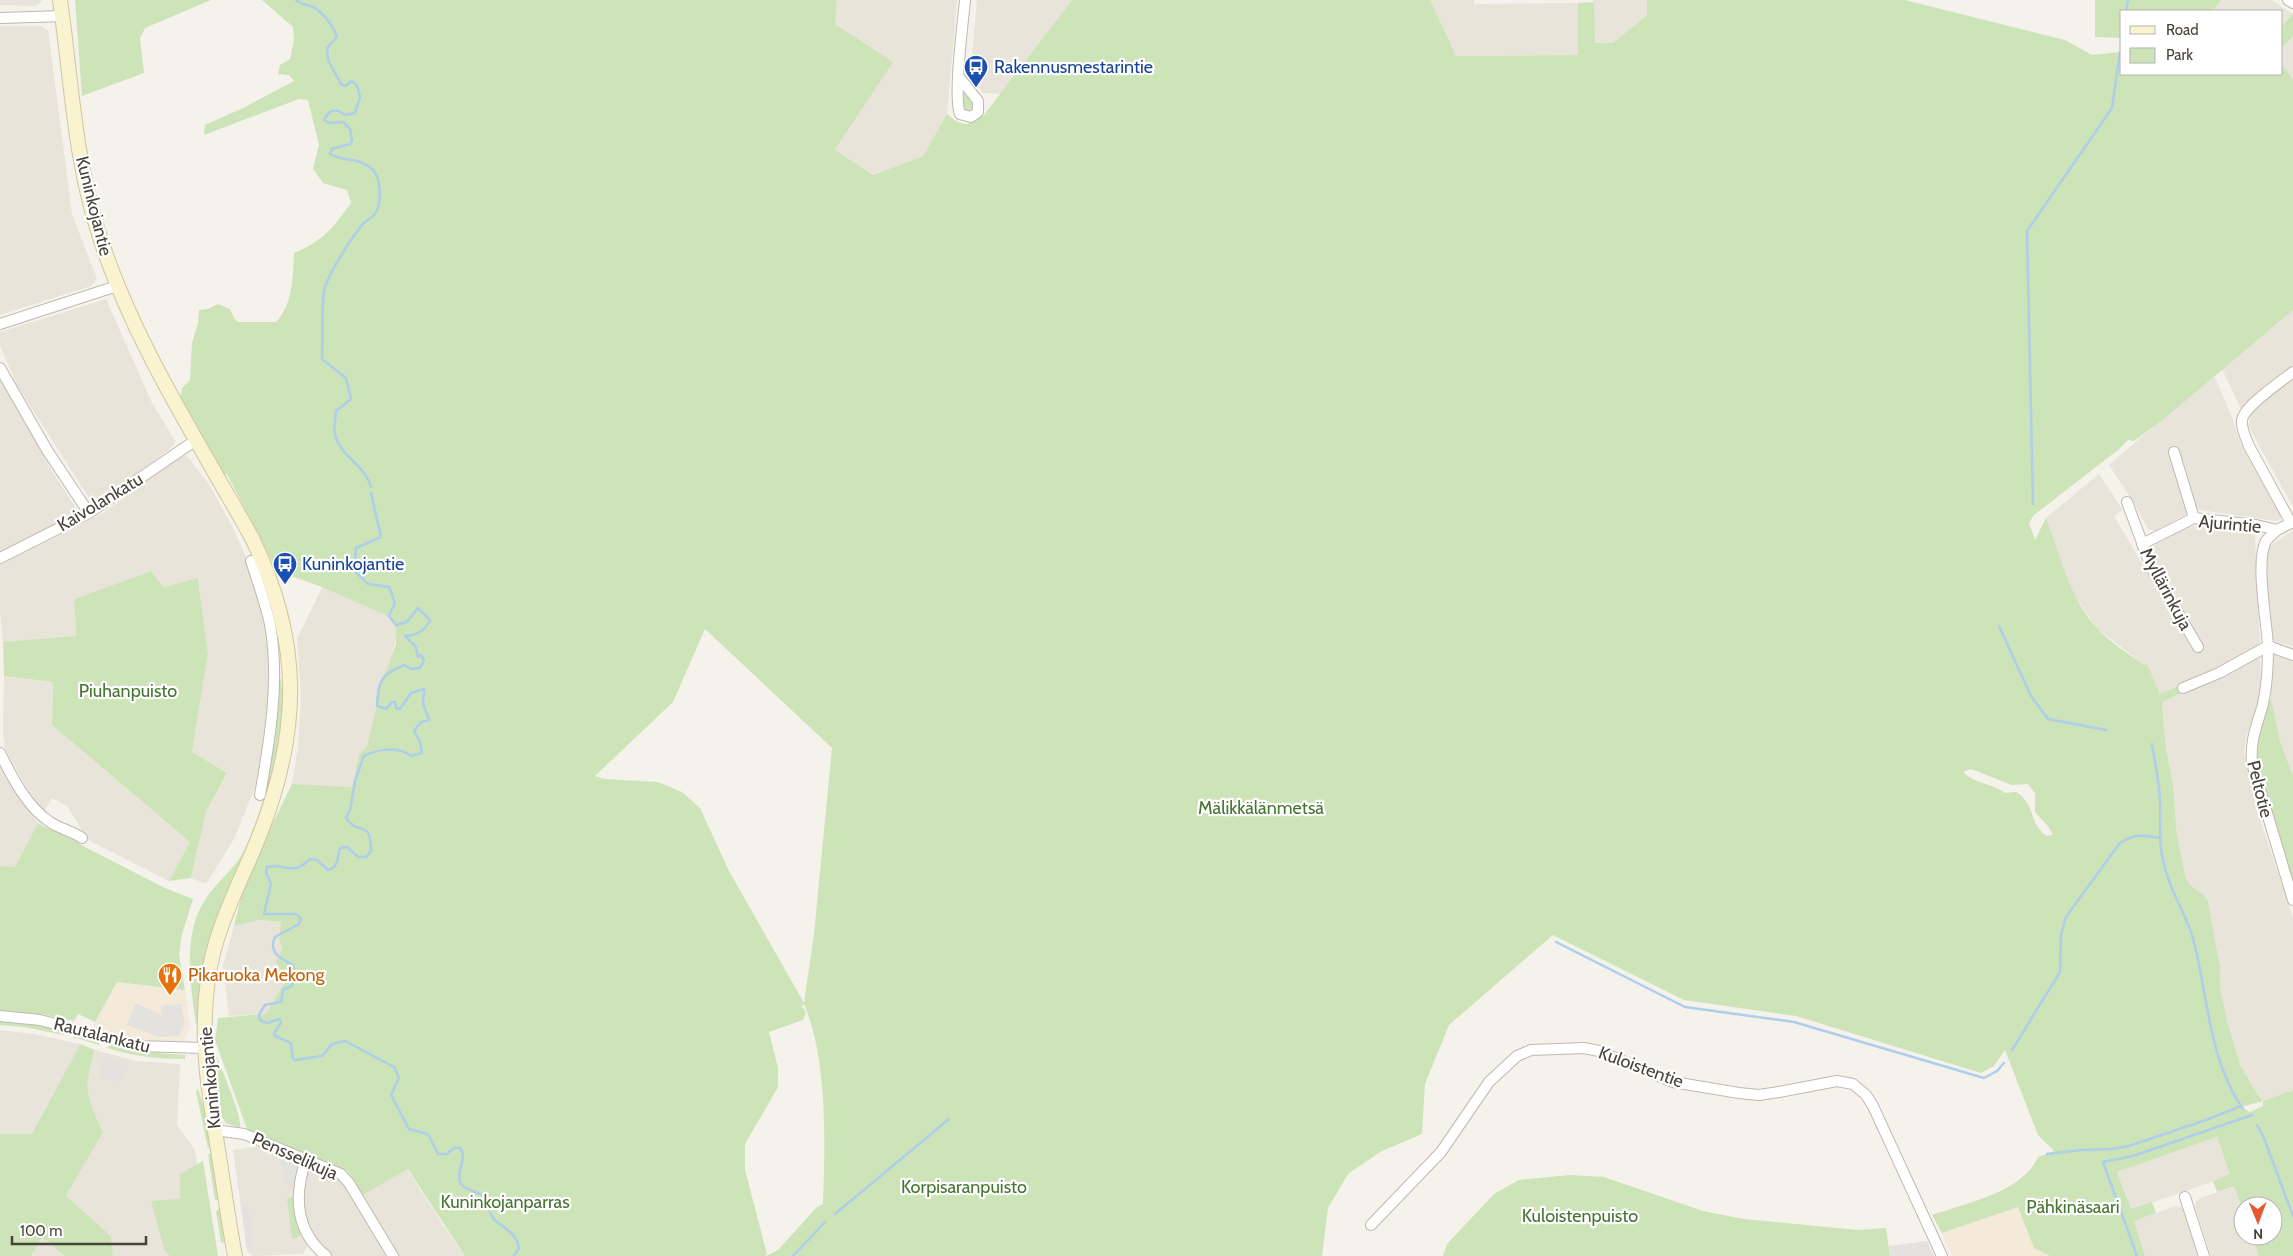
<svg xmlns="http://www.w3.org/2000/svg" width="2293" height="1256" font-family="Cabin,sans-serif">
	<style>
		.residential { fill: #e8e4da }
		.commercial { fill: #f3ead9 }
		.green { fill: #cde4b8; fill-rule: evenodd }
		.parking { fill: #e3e2df }
		.lines { fill: none; stroke-linecap: round; stroke-linejoin: round }
		.stream { stroke: #aeceeb; stroke-width: 2.5 }
		.street-casing { stroke: #bfbaae; stroke-width: 12 }
		.secondary-casing { stroke: #cfc69f; stroke-width: 16 }
		.street { stroke: #fff; stroke-width: 10 }
		.secondary { stroke: #faf3cf; stroke-width: 14 }
		.labels { text-anchor: middle; stroke-width: 4.5; stroke-linejoin: round; paint-order: stroke }
		.transit-label { font-size: 18px; fill: #164399; stroke: #fff; text-anchor: start }
		.street-label { font-size: 18px; fill: #48433a; stroke: #fff }
		.park-label { font-size: 18px; fill: #467531; stroke: #fff }
		.food-label { font-size: 18px; fill: #c56008; stroke: #fff; text-anchor: start }
	</style>
	<rect width="100%" height="100%" fill="#f4f2eb"/>
	<g class="residential">
		<polygon points="0,0 42,0 38,5 33,6 0,5"/>
		<polygon points="837,0 957,0 947,114 923,156 873,175 835,151 892,62 834,24"/>
		<polygon points="977,0 1072,0 1001,94 983,93 970,78"/>
		<polygon points="1430,0 1474,0 1474,4 1578,3 1578,55 1455,56"/>
		<polygon points="1593,0 1647,0 1647,15 1613,43 1594,43"/>
		<polygon points="2221,0 2271,0 2293,14 2282,26 2282,11 2213,11"/>
		<polygon points="0,26 40,26 48,30 72,214 97,279 91,286 0,315"/>
		<polygon points="2293,36 2293,80 2282,64 2282,48"/>
		<polygon points="106,299 152,403 173,437 175,443 171,448 100,501 95,502 89,498 18,387 0,346 0,332"/>
		<polygon points="2293,310 2293,366 2242,411 2222,369"/>
		<polygon points="2214,375 2233,420 2240,443 2281,513 2281,519 2276,521 2200,510 2195,505 2174,450 2168,454 2188,510 2185,515 2155,531 2148,529 2134,503 2109,465"/>
		<polygon points="2293,376 2293,507 2249,427 2251,414"/>
		<polygon points="0,379 19,413 50,460 48,465 76,508 71,516 0,551"/>
		<polygon points="185,456 189,458 210,486 233,528 249,564 256,585 266,626 271,680 269,712 261,766 254,790 234,839 206,884 191,878 206,812 227,774 192,752 208,655 198,578 163,587 151,571 74,599 76,637 3,642 0,613 0,564 100,515 180,457"/>
		<polygon points="2099,474 2123,510 2114,516 2189,644 2198,640 2151,559 2151,551 2156,544 2189,527 2209,522 2251,529 2255,534 2260,647 2160,694 2147,663 2144,665 2097,628 2074,595 2066,579 2046,518"/>
		<polygon points="362,505 399,626 368,757 352,787 292,784 298,748 301,695 297,639"/>
		<polygon points="2293,530 2293,646 2276,642 2270,637 2266,557 2268,549 2273,544"/>
		<polygon points="2276,654 2288,655 2293,664 2293,776 2280,741 2271,698 2271,655"/>
		<polygon points="2260,655 2261,692 2258,707 2246,736 2244,752 2257,811 2293,917 2293,1090 2263,1101 2254,1089 2240,1064 2228,1024 2221,992 2220,967 2208,902 2204,895 2190,885 2185,876 2178,844 2173,784 2166,749 2162,702"/>
		<polygon points="4,676 53,682 52,725 190,842 169,881 88,840 67,806 52,798 44,812 25,785 5,749 3,734"/>
		<polygon points="0,767 38,823 15,867 0,866"/>
		<polygon points="259,920 281,922 279,939 282,948 276,962 289,974 266,1014 229,1016 223,965 234,926"/>
		<polygon points="0,1030 34,1034 80,1044 32,1134 0,1134"/>
		<polygon points="95,1050 137,1061 180,1064 177,1125 195,1150 212,1256 113,1256 111,1236 66,1196 103,1132 88,1099 88,1074"/>
		<polygon points="2217,1137 2231,1175 2131,1210 2117,1172"/>
		<polygon points="262,1146 303,1163 297,1184 310,1241 303,1254 253,1256 247,1251 233,1150"/>
		<polygon points="307,1165 341,1179 387,1256 332,1256 312,1238 301,1209"/>
		<polygon points="407,1169 449,1234 465,1256 399,1256 363,1195"/>
		<polygon points="2235,1186 2243,1210 2243,1236 2252,1236 2259,1256 2211,1256 2195,1206 2196,1202 2200,1198"/>
		<polygon points="2176,1206 2181,1207 2184,1210 2198,1256 2145,1256 2134,1221"/>
		<polygon points="42,1236 65,1256 31,1256"/>
	</g>
	<g class="commercial">
		<polygon points="117,982 185,990 190,1026 184,1042 153,1044 124,1038 92,1028"/>
		<polygon points="2018,1207 2034,1248 2050,1256 1952,1256 1942,1233"/>
	</g>
	<g class="green">
		<polygon points="75,0 211,0 145,28 140,38 144,73 82,96"/>
		<path d="M262 0H837L835 24 893 62 835 150 873 175 923 156 947 114C962 127 968 127 984 115L1072 0H1430L1456 56 1578 55V3L1594 2 1595 43H1613L1647 15V0H1905L2065 40 2092 55 2120 52 2115 89 2122 52V74H2282V64L2293 80V310L2165 418 2134 441 2128 440 2118 450 2034 515 2029 523 2035 540 2046 518C2061 557 2069 598 2098 629 2111 643 2129 654 2144 665L2147 663 2160 694 2180 685 2183 692 2162 702 2166 749 2173 784 2177 834 2185 876 2190 885 2204 895 2208 902 2220 967 2221 992 2228 1024 2240 1064 2254 1089 2263 1101 2293 1090V1256H2259L2252 1236H2273V1206H2243V1210L2234 1186 2217 1192 2213 1181 2230 1174 2217 1137 2117 1172 2131 1209 2152 1202 2156 1213 2134 1221 2145 1256H2050L2034 1248 2018 1207 1942 1233 1932 1215C1966 1203 2023 1192 2038 1157L2054 1151 2038 1135 2005 1050 1994 1066 1981 1073 1796 1016 1684 1000 1553 935 1449 1025 1425 1084 1422 1134 1380 1152 1348 1174 1328 1208 1322 1256H766L778 1250 817 1207 823 1204C825 1142 828 1061 804 1004L802 1006 806 1013 803 1020 769 1032 778 1068V1087L745 1144V1170L767 1254 765 1256H465L408 1169 363 1195 348 1171 247 1129 215 1040 218 1018 266 1014 289 974 280 969 276 962 282 948 279 939 281 922 259 920 234 926 246 878 292 784 352 787 359 755 367 746 377 706 378 687 386 672 396 644V626L388 616 322 587 277 571 227 474 224 475 180 400 182 388 190 380 192 343 198 323 199 310 208 309 218 304 230 309 235 320 239 322H276C293 305 293 275 294 253 323 241 333 228 351 203L347 190 323 183 313 169 319 145 308 100 299 99 204 135 205 125 243 108 294 81 289 75 278 74 280 65 290 59 294 40 293 27ZM705 629 832 748 814 934 804 1003 729 871 700 808 682 792 658 782 605 779 595 776 673 702ZM1971 769 2012 785 2028 784 2035 793V812L2047 825 2053 834 2047 836C2029 825 2036 804 2016 792L2005 793C1992 783 1975 784 1963 772ZM2263 1101V1106L2250 1112 2241 1107Z"/>
		<polygon points="2095,0 2221,0 2213,11 2122,11 2122,38 2095,37"/>
		<polygon points="2293,14 2293,36 2282,48 2282,26"/>
		<polygon points="964,91 973,104 972,109 967,111 963,110 961,92"/>
		<polygon points="151,571 163,587 198,578 208,655 192,752 227,773 206,812 191,878 169,881 190,842 52,725 53,682 4,676 3,642 76,636 74,599"/>
		<path d="M281 679 284 716 274 773 256 828 216 922 203 976 196 1026C191 985 181 933 207 897 217 882 234 869 243 853 247 845 250 837 253 829 273 782 274 729 275 680Z"/>
		<path d="M2271 698 2280 741 2293 776V886L2258 767C2253 737 2260 726 2271 698Z"/>
		<path d="M38 823C52 833 69 833 81 845L165 888 193 899 182 934 179 954 185 990 117 982 95 1022 78 1014 74 1021 41 1014 0 1012V866L15 867Z"/>
		<polygon points="0,1021 49,1027 66,1031 64,1035 24,1027 0,1025"/>
		<polygon points="75,1033 100,1042 99,1045 73,1037"/>
		<path d="M80 1044 95 1050C83 1089 86 1095 103 1132L66 1196 111 1236 113 1256H65L42 1237 31 1256H0V1134H32Z"/>
		<path d="M111 1045 145 1052 185 1055V1059C158 1059 132 1056 107 1048Z"/>
		<path d="M211 1046 213 1047C218 1062 243 1116 240 1128L226 1123 220 1114Z"/>
		<polygon points="198,1089 203,1105 210,1144 208,1149 196,1091"/>
		<polygon points="208,1154 211,1154 218,1200 215,1200"/>
		<polygon points="203,1161 218,1256 170,1256 165,1251 151,1201 180,1199 180,1174"/>
		<polygon points="1570,1175 1604,1177 1703,1211 1744,1219 1858,1230 1886,1228 1890,1256 1443,1256 1447,1244 1494,1194 1519,1180"/>
		<path d="M293 1197 302 1233C297 1237 299 1237 292 1239L287 1199Z"/>
		<polygon points="218,1209 221,1210 224,1243 221,1242 216,1212"/>
	</g>
	<g class="parking">
		<polygon points="135,1003 162,1015 161,1006 181,1004 185,1023 179,1036 159,1037 127,1025"/>
		<polygon points="104,1056 129,1064 124,1079 118,1077 116,1083 97,1077"/>
		<polygon points="283,1157 301,1165 295,1185 281,1183 285,1174 281,1164"/>
		<polygon points="248,1203 254,1248 247,1249 241,1204"/>
		<polygon points="1927,1241 1934,1256 1890,1256 1889,1246"/>
	</g>
	<g class="lines">
		<g class="stream">
			<path d="M296 0C302 5 304 4 310 6 321 8 334 28 337 37L327 48 328 60 341 84 346 86 351 81 357 85 360 97 355 113 345 115C336 107 329 110 324 120L329 123 343 122 350 129 352 140 350 144 332 149 330 154C343 162 360 157 372 169 381 177 382 202 376 212 373 219 366 219 362 225 351 239 331 269 325 287 321 299 323 343 322 359L346 378 351 399 336 411C336 418 333 429 335 435 341 457 366 466 371 487"/>
			<polyline points="2126,11 2128,0"/>
			<path d="M371 493 381 537 356 548 354 570 368 584 389 587 395 603 389 616 396 625 407 622 418 608 430 620C425 631 417 635 405 636L416 647 418 657 421 655 424 661 420 668 411 669 404 665C381 674 378 681 377 706L386 709 392 702H395L396 708 400 709 411 693 424 689 423 703 429 720 421 722 414 731 420 742 422 753 411 756C398 746 378 749 364 756L355 781 350 810 346 818C359 837 371 818 371 851L366 857H358L347 847 340 848C338 857 338 868 328 870L317 860 310 859C292 877 286 863 267 867L266 872 271 884 264 914H295L301 918 299 924 275 937C268 953 280 958 293 965 296 973 296 978 292 986L283 990 281 1002 265 1005 259 1015 260 1020 267 1023 280 1019 281 1023 274 1033 275 1036 291 1043 293 1059 295 1060 322 1056 332 1044 345 1041 394 1067 399 1078 391 1095 409 1129 428 1134 438 1154H447L454 1148H460C469 1159 453 1174 462 1185 467 1191 476 1191 482 1195 489 1202 488 1213 494 1219 503 1229 516 1231 519 1248L514 1256"/>
			<polyline points="2033,504 2027,231 2112,108 2120,52"/>
			<polyline points="1999,626 2031,696 2048,719 2106,730"/>
			<path d="M2152 744C2155 762 2159 781 2160 800 2161 822 2158 843 2164 864 2170 892 2187 915 2194 942 2208 998 2209 1060 2243 1109"/>
			<polyline points="1556,942 1685,1007 1794,1022 1984,1078 1997,1071 2004,1063"/>
			<path d="M2012 1050 2060 972 2061 934 2066 917 2119 844C2135 833 2142 835 2160 838"/>
			<polyline points="2257,1125 2264,1138 2293,1216"/>
			<polyline points="2047,1154 2081,1150 2112,1149 2129,1146 2206,1120 2241,1106"/>
			<polyline points="835,1214 949,1119"/>
			<polyline points="793,1256 825,1222"/>
			<polyline points="2137,1256 2103,1162 2133,1156 2252,1115"/>
		</g>
		<defs>
			<g id="street">
				<polyline points="2288,0 2293,3"/>
				<polyline points="0,18 63,16"/>
				<path d="M959 77 978 101V112L971 117 960 114C953 96 963 23 965 0"/>
				<polyline points="0,324 117,286"/>
				<polyline points="0,368 47,450 89,513"/>
				<polyline points="2174,452 2194,518"/>
				<polyline points="2127,502 2151,567 2198,647"/>
				<path d="M2291 523 2249 446C2246 439 2241 428 2242 420 2244 406 2282 381 2293 372"/>
				<path d="M2277 530C2273 534 2269 537 2266 541 2255 561 2267 622 2268 647 2268 666 2267 686 2263 704 2257 726 2250 739 2252 763L2293 900"/>
				<polyline points="2142,544 2194,518 2256,525 2277,530 2293,522"/>
				<polyline points="0,558 89,513 196,440"/>
				<path d="M251 561C258 582 265 602 270 624 280 680 270 739 260 795"/>
				<polyline points="2183,688 2219,673 2268,646 2293,655"/>
				<path d="M0 753C12 777 27 807 50 822 60 829 73 831 82 838"/>
				<polyline points="0,1016 40,1020 138,1046 204,1048"/>
				<polyline points="215,1130 244,1134 341,1174 349,1183 393,1256"/>
				<path d="M306 1159C294 1195 295 1231 326 1256"/>
				<polyline points="2185,1197 2204,1256"/>
				<polyline points="1371,1225 1441,1152 1489,1082 1517,1056 1531,1050 1584,1048 1599,1051 1673,1082 1739,1093 1759,1095 1779,1092 1837,1081 1853,1084 1866,1095 1873,1106 1942,1256"/>
			</g>
			<path id="secondary" d="M60 0C71 76 74 154 97 228 131 339 196 437 252 538 302 641 301 729 260 834 241 882 215 927 208 979 199 1045 210 1098 220 1163 225 1194 229 1225 235 1256"/>
		</defs>
		<use href="#street" class="street-casing"/>
		<use href="#secondary" class="secondary-casing"/>
		<use href="#street" class="street"/>
		<use href="#secondary" class="secondary"/>
	</g>
	<defs>
		<symbol id="bus-pin" viewBox="-11 -11 22 30"><path d="M0 17L-7.5 6A9.5 9.5 0 1 1 7.5 6Z" fill="#1a4fb4" stroke="#fff"/><path d="M-5-6H5V4H4V6H2V4H-2V6H-4V4H-5ZM-3.5-4V0h7V-4ZM-3.5 1.2v1.5H-2V1.2ZM2 1.2v1.5H3.5V1.2Z" fill="#fff"/></symbol>
		<symbol id="restaurant-pin" viewBox="-11 -11 22 30"><path d="M0 17L-7.5 6A9.5 9.5 0 1 1 7.5 6Z" fill="#e8710a" stroke="#fff"/><path d="M-5-6h1v4h1v-4h1v4h1v-4h1v5L-1.5 .5V6h-2V.5L-5-1ZM5-6V6H3V1.5H1.5Q1.5-4 5-6Z" fill="#fff"/></symbol>
	</defs>
	<g fill-rule="evenodd">
		<use href="#bus-pin" x="962" y="53" width="28" height="38"/>
		<use href="#bus-pin" x="271" y="550" width="28" height="38"/>
		<use href="#restaurant-pin" x="156" y="961" width="28" height="38"/>
	</g>
	<g class="labels">
		<g class="transit-label">
			<text x="994" y="73">Rakennusmestarintie</text>
			<text x="302" y="570">Kuninkojantie</text>
		</g>
		<g class="street-label">
			<text transform="translate(94 206) rotate(76)" y="6">Kuninkojantie</text>
			<text transform="translate(100 502) rotate(-31)" y="6">Kaivolankatu</text>
			<text transform="translate(2230 524) rotate(5)" y="6">Ajurintie</text>
			<text transform="translate(2166 589) rotate(62)" y="6">Myllärinkuja</text>
			<text transform="translate(2260 789) rotate(76)" y="6">Peltotie</text>
			<text transform="translate(102 1035) rotate(14)" y="6">Rautalankatu</text>
			<text transform="translate(1641 1067) rotate(20)" y="6">Kuloistentie</text>
			<text transform="translate(210 1078) rotate(-95)" y="6">Kuninkojantie</text>
			<text transform="translate(295 1156) rotate(24)" y="6">Pensselikuja</text>
		</g>
		<g class="park-label">
			<text x="128" y="697">Piuhanpuisto</text>
			<text x="1261" y="814">Mälikkälänmetsä</text>
			<text x="964" y="1193">Korpisaranpuisto</text>
			<text x="505" y="1208">Kuninkojanparras</text>
			<text x="2073" y="1213">Pähkinäsaari</text>
			<text x="1580" y="1222">Kuloistenpuisto</text>
		</g>
		<g class="food-label">
			<text x="188" y="981">Pikaruoka Mekong</text>
		</g>
	</g>
	<rect x="2120" y="10" width="162" height="65" fill="#ffffff" stroke="#b6b4b0"/>
	<rect x="2130" y="26" width="25" height="8" fill="#faf3cf" stroke="#b6b4b0"/>
	<text x="2166" y="35" font-size="15" fill="#48433a">Road</text>
	<rect x="2130" y="48" width="25" height="15" fill="#cde4b8" stroke="#b6b4b0"/>
	<text x="2166" y="60" font-size="15" fill="#48433a">Park</text>
	<g transform="translate(2258 1221) rotate(179)"><circle r="24" fill="#ffffff" stroke="#b6b4b0"/>
	<path d="M0-4L9 19L0 12L-9 19Z" fill="#e65830"/>
	<text y="-8" font-size="14" font-weight="bold" text-anchor="middle" fill="#48433a">N</text>
	</g>
	<path d="M12 1236v8h134v-8" fill="none" stroke="#48433a" stroke-width="2.5"/>
	<text x="20" y="1236" font-size="15" fill="#48433a" stroke="#ffffff" stroke-width="4" paint-order="stroke">100 m</text>
</svg>
